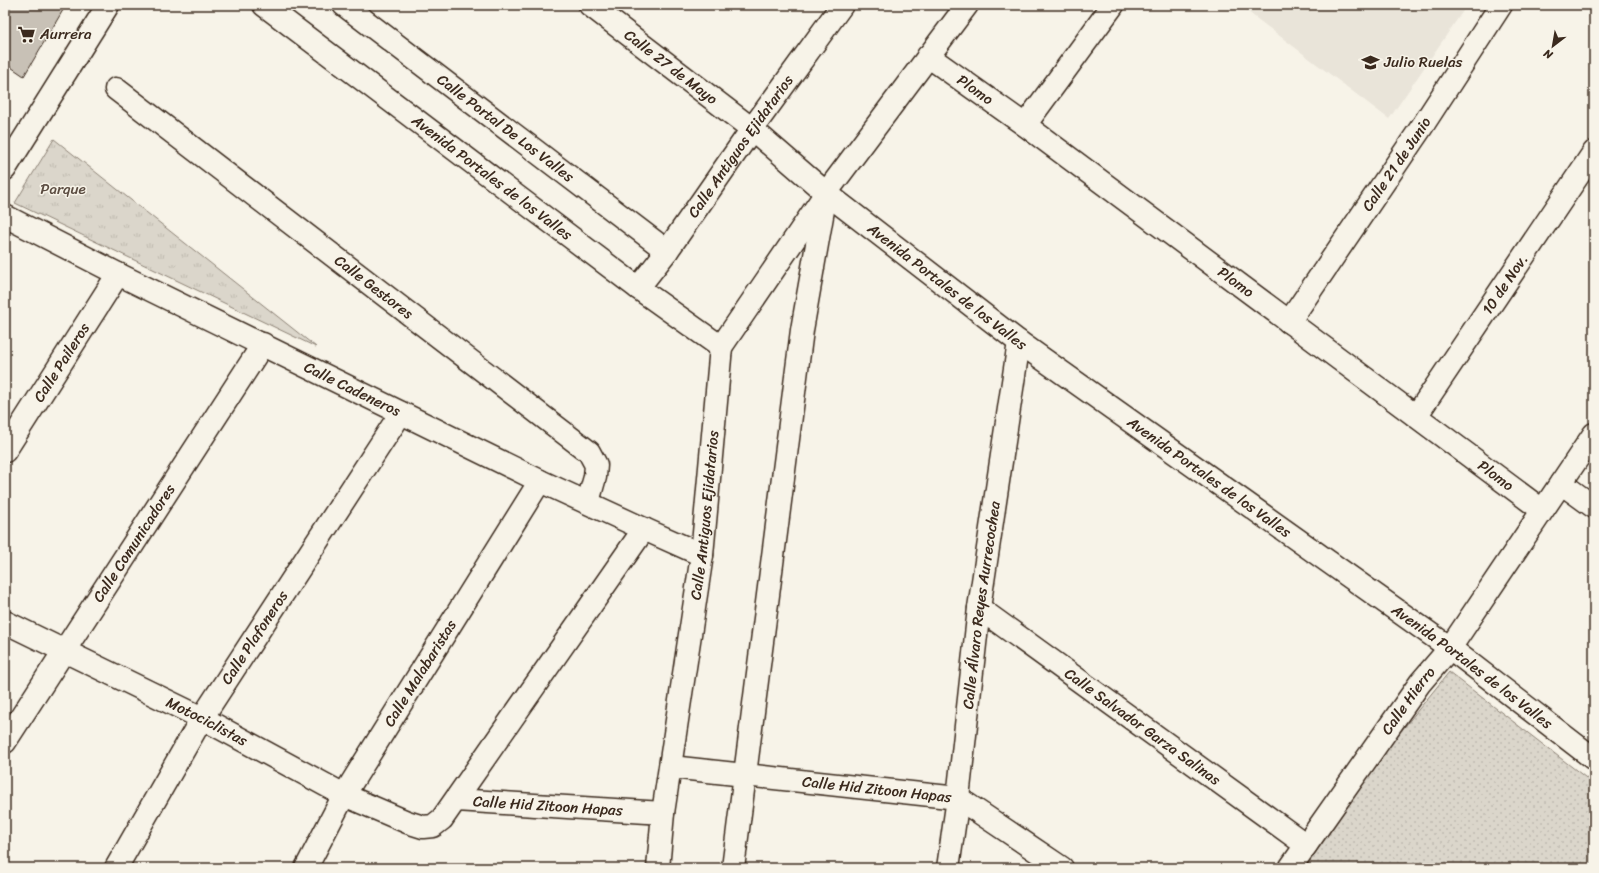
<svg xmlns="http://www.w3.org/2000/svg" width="1599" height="873" font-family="Sriracha,sans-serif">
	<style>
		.built { fill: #e9e4d9 }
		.grass { fill: url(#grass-dots); stroke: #8b8074 }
		.park { fill: url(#park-tufts); stroke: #8b8074 }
		.building { fill: #c8c1b6; stroke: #3b2a1e }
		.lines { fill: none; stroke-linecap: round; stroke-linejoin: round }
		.minor-casing { stroke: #3b2a1e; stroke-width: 25 }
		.tertiary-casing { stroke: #3b2a1e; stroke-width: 25 }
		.minor { stroke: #f7f3e8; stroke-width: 22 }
		.tertiary { stroke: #f7f3e8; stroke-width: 22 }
		.labels { text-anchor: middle; stroke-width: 3; stroke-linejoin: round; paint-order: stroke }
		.poi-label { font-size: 15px; fill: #3b2a1e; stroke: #f7f3e8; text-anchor: start }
		.street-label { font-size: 15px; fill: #3b2a1e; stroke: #f7f3e8 }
		.park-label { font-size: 15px; fill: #5b4c41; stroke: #f7f3e8 }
	</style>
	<defs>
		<pattern id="grass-dots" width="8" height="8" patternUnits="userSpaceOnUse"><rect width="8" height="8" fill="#dbd6cb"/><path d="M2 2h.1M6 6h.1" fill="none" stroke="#bdb8ae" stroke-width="1.8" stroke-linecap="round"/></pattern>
		<pattern id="park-tufts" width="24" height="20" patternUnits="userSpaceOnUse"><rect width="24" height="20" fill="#dbd6cb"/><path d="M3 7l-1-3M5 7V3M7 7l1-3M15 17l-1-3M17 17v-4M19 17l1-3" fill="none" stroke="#bdb8ae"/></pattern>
	</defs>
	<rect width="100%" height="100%" fill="#f7f3e8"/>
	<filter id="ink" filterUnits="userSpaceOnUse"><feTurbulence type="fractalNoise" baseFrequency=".025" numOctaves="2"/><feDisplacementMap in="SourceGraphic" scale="8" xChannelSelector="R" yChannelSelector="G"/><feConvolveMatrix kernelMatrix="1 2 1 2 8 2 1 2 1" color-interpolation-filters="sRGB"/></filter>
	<g filter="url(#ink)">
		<polygon class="built" points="1239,5 1467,5 1389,119"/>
		<polygon class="grass" points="1449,672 1594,784 1594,868 1305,868 1393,741"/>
		<polygon class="park" points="54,139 316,347 15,203"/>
		<polygon class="building" points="5,5 66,5 24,76 5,63"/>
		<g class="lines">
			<defs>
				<g id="minor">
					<path id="s1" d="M344 5 667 251"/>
					<path id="s2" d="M590 5 752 129 826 193 1019 342 1450 648 1594 759"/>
					<path id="s3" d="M928 56 1025 125 1542 510"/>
					<path id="s4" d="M116 89 589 452 596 465 595 477 588 502"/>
					<polyline points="1025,125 1113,5"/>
					<polyline points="5,169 108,5"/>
					<path id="s5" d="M5 216 118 274 540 481 644 529 702 555"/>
					<path id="s6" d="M1289 322 1421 128 1501 5"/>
					<path id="s7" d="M1416 416 1594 152"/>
					<path id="s8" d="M5 451 118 274"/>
					<polyline points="1561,483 1594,507"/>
					<path id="s9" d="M979 608 1306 845"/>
					<path id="s10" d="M5 622 202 718 344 795 407 822 423 827 433 826 442 819 644 529"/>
					<path id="s11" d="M5 742 263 344"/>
					<path id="s12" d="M671 767 958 798 1062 868"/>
					<path id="s13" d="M456 800 663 813"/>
					<path id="s14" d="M116 868 202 718 401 413"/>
					<path id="s15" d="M306 868 344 795 540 481"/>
					<path id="s16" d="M658 868 663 813 702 555 721 347"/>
					<polyline points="733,868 802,330 826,193"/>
					<path id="s17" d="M948 868 958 798 979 608 1019 342"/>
					<path id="s18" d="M1290 868 1420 683 1450 648 1594 434"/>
				</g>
				<g id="tertiary">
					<path id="s19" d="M264 5 638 288 721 347 826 193 967 5"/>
					<path id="s20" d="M638 288 667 251 752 129 842 5"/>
				</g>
			</defs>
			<use href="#minor" class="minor-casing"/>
			<use href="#tertiary" class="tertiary-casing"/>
			<use href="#minor" class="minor"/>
			<use href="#tertiary" class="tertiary"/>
		</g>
	</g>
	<defs>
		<symbol id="supermarket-bare" viewBox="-9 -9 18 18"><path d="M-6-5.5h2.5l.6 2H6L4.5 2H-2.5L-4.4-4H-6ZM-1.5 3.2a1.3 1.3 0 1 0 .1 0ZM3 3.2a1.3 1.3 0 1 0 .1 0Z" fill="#3b2a1e" stroke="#f7f3e8" stroke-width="2.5" paint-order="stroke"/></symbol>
		<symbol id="school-bare" viewBox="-9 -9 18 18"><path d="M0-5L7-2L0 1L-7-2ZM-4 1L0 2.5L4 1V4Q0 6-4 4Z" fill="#3b2a1e" stroke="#f7f3e8" stroke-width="2.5" paint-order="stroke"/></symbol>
	</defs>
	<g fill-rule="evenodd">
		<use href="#supermarket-bare" x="14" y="22" width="25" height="25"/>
		<use href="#school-bare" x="1358" y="50" width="25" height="25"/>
	</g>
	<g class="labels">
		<g class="poi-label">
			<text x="40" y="39">Aurrera</text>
			<text x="1384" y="67">Julio Ruelas</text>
		</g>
		<g class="street-label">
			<text dy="5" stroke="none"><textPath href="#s2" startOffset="102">Calle 27 de Mayo</textPath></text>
			<text dy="5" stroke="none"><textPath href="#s3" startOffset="58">Plomo</textPath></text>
			<text dy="5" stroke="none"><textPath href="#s1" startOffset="203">Calle Portal De Los Valles</textPath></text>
			<text dy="5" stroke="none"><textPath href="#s20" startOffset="175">Calle Antiguos Ejidatarios</textPath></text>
			<text dy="5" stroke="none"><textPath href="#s6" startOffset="191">Calle 21 de Junio</textPath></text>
			<text dy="5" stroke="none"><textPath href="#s19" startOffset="286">Avenida Portales de los Valles</textPath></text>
			<text dy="5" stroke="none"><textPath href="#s3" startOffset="382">Plomo</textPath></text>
			<text dy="5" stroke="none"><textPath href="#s7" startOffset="159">10 de Nov.</textPath></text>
			<text dy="5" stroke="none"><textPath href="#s2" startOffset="455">Avenida Portales de los Valles</textPath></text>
			<text dy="5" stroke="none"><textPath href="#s4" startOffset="325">Calle Gestores</textPath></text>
			<text dy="5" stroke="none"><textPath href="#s8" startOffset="105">Calle Paileros</textPath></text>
			<text dy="5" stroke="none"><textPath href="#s5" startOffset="388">Calle Cadeneros</textPath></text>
			<text dy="5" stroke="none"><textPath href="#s3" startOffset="706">Plomo</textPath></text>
			<text dy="5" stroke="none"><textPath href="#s2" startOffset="779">Avenida Portales de los Valles</textPath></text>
			<text dy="5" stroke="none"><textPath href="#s16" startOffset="356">Calle Antiguos Ejidatarios</textPath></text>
			<text dy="5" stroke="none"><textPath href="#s11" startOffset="237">Calle Comunicadores</textPath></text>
			<text dy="5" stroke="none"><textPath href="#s17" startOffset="265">Calle Álvaro Reyes Aurrecochea</textPath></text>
			<text dy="5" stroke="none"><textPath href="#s14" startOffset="269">Calle Plafoneros</textPath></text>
			<text dy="5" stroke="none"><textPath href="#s2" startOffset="1103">Avenida Portales de los Valles</textPath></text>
			<text dy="5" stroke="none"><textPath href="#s15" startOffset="226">Calle Malabaristas</textPath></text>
			<text dy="5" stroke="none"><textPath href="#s18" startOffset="205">Calle Hierro</textPath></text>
			<text dy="5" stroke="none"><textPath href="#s10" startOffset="225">Motociclistas</textPath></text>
			<text dy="5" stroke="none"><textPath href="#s9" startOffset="202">Calle Salvador Garza Salinas</textPath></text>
			<text dy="5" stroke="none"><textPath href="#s12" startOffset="207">Calle Hid Zitoon Hapas</textPath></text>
			<text dy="5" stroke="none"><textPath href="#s13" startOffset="92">Calle Hid Zitoon Hapas</textPath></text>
		</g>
		<g class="park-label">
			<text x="63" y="194">Parque</text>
		</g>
	</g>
	<rect width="1599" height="873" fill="none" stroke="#f7f3e8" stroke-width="20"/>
	<rect x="10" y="10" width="1579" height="853" fill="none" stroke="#3b2a1e" stroke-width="1.5" filter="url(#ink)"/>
	<g transform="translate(1553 46) rotate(211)" stroke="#f7f3e8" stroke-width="3" paint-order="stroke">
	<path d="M0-3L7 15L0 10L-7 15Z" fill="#3b2a1e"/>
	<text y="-6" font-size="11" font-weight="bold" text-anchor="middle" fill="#3b2a1e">N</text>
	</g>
</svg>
